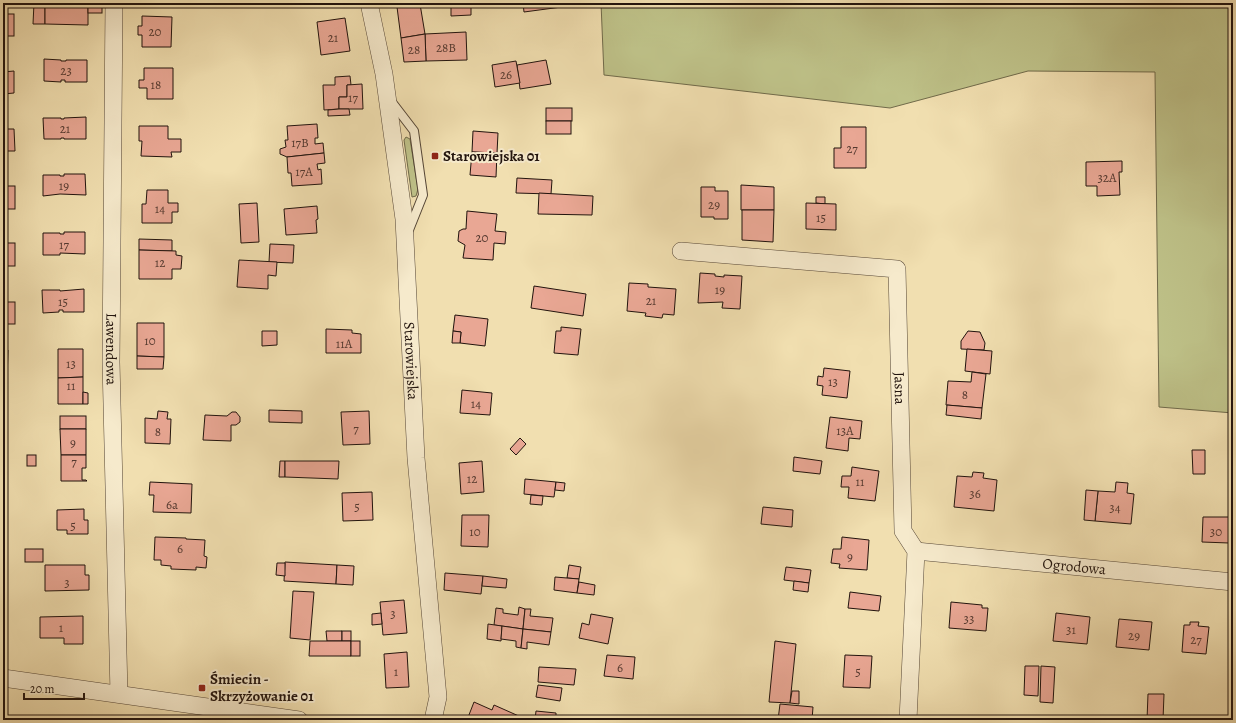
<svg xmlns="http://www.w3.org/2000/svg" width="1236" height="723" font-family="Alegreya,serif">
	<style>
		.green { fill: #bec188; stroke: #706a4a }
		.building { fill: #e9a794; stroke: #21130d }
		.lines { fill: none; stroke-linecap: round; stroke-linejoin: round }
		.lane-casing { stroke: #554636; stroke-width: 10 }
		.street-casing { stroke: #554636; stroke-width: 18 }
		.lane { stroke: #f6eacc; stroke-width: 8 }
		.street { stroke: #f6eacc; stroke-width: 17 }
		.poi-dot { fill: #8f2418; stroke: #f6eacc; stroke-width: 1.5 }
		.labels { text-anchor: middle; stroke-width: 4; stroke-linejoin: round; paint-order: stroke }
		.number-label { font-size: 13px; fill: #53382f }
		.poi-label { font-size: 15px; font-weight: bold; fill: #21130d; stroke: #f6eacc; text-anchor: start }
		.street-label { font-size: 15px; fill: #21130d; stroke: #f6eacc }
	</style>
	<rect width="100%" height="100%" fill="#f1dfb0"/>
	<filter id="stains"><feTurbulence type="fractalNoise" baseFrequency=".005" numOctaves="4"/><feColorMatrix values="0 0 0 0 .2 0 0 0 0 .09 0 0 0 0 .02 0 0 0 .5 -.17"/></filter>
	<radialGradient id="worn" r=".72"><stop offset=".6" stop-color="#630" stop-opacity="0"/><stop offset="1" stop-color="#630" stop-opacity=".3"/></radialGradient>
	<g class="green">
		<polygon points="601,3 1233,3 1233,413 1159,407 1155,72 1028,71 890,108 604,75"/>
		<polygon points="406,137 410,139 418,189 416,196 412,197 404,140"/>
	</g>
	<g class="building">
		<polygon points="34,3 45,3 45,24 33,24"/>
		<polygon points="45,3 62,3 62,4 88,3 88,25 45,24"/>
		<rect x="88" y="3" width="14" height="10"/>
		<polygon points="523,3 569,3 569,6 524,12"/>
		<polygon points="420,4 425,34 401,38 397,7"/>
		<polygon points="451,5 471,5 471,15 451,16"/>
		<rect x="3" y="14" width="11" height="22"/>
		<polygon points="142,16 172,17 171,47 142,47 142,35 138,35 138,26 142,26"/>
		<polygon points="345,18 350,51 321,55 317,22"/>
		<polygon points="466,32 467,60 426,61 425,34"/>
		<polygon points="425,34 426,61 404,62 401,38"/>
		<polygon points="44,59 61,60 61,61 66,61 66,60 87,60 87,82 65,82 65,80 61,80 61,82 44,81"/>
		<polygon points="546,60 551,84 520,89 517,65"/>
		<polygon points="516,61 520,83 495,87 492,65"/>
		<polygon points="144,68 173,68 173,99 147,99 147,88 139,88 139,80 144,80"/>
		<polygon points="14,71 14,93 3,94 3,72"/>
		<polygon points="350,76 351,85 347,85 347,97 339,97 339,109 324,110 323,85 335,85 335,77"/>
		<polygon points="362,84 363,109 339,109 339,97 347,97 347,85"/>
		<rect x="546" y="108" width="26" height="13"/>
		<polygon points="339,109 349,109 350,115 328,116 328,110"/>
		<polygon points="86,117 86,139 64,139 64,138 61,138 61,139 44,139 43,118 61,118 61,119 64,119 64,118"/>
		<rect x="546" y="121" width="25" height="13"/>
		<polygon points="317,124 318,138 315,138 315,144 323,143 324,153 287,157 280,154 280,149 286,147 285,140 288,140 287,126"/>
		<polygon points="139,126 168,126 168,139 181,139 181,152 171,152 172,157 141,156 142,141 139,141"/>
		<polygon points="841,127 866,127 866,168 834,168 834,148 841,148"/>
		<polygon points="3,129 14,129 15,151 3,151"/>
		<polygon points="473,131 498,133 497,153 472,152"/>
		<polygon points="472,152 497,153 496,177 470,175"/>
		<polygon points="324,153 325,163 317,164 318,170 321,169 322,184 292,186 291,173 288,173 287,157"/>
		<polygon points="1122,161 1122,172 1119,172 1120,195 1097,196 1097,186 1086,186 1086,162"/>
		<polygon points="64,174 85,174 86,195 60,194 43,196 43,175 60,175 60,176 64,176"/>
		<polygon points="517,178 552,180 551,194 516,193"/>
		<polygon points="741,185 774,187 774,210 741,210"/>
		<rect x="3" y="186" width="12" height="23"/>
		<polygon points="701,187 715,187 715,191 728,191 728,219 714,219 714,217 701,217"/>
		<polygon points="147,190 168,190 168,203 178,203 178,212 172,212 172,223 142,223 142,204 146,204"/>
		<polygon points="539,193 593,196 592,215 538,214"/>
		<polygon points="816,197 825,197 825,204 816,203"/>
		<polygon points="257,203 259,242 241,243 239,204"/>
		<polygon points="806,203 836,204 836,230 806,229"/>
		<polygon points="317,206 318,219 316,220 317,233 286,235 284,209"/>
		<polygon points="742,210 774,210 773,242 742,240"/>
		<polygon points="467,211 497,214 495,231 506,232 505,244 494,243 493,260 463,258 465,245 458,241 459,231 463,229 466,229"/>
		<polygon points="64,232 85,232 85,254 60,253 60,255 43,255 43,233 60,233 60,234 64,234"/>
		<polygon points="139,239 172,240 172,251 139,250"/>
		<rect x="3" y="243" width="12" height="23"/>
		<polygon points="270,244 294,245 293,263 269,262"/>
		<polygon points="139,250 176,251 176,255 182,256 181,269 172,269 172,279 139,279"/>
		<polygon points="239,260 277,262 276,276 268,275 268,289 237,287"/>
		<polygon points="700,273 715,274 715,276 724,277 724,275 742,276 740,309 722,308 723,302 698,303"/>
		<polygon points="629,283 648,284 648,287 676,289 674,315 663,314 662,318 645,316 646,313 627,311"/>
		<polygon points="534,286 586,294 583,316 531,308"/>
		<polygon points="84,289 84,312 63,312 63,310 59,310 59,312 43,313 42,290 60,290 60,291"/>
		<rect x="3" y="302" width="12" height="22"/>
		<polygon points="455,315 488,319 485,346 460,343 461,332 453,331"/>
		<polygon points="137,323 164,323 164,357 137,356"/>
		<polygon points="561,327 581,329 578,355 554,353 556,331 561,331"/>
		<polygon points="326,329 352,330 352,333 361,334 361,353 326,353"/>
		<polygon points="262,331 277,331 277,345 262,346"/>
		<polygon points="453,331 461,332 460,343 452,343"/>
		<polygon points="968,331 980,332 985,343 984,350 961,349 961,341"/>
		<polygon points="58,349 83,349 83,377 58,378"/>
		<polygon points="967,349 992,351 990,374 965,371"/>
		<polygon points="3,350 8,350 7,380 3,380"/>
		<polygon points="137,356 164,357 163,369 137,369"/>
		<polygon points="824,368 850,371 847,398 822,395 823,386 817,385 818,376 823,377"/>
		<polygon points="972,372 986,374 982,408 946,405 948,381 971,382"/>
		<polygon points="83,377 83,404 58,404 58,378"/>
		<polygon points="462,390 492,393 490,415 460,413"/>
		<polygon points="83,392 88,393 88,404 83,404"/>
		<polygon points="947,405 982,408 981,419 946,415"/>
		<polygon points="269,410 302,411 302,423 269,422"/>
		<polygon points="158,411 168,412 167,419 171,419 170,444 145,443 145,418 157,419"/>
		<polygon points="369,411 370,444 343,445 341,412"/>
		<polygon points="232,412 236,412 240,417 240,422 236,425 231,425 231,441 203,440 205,415 227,416"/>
		<rect x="60" y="416" width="26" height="13"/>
		<polygon points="830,417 862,421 860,439 849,438 848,451 826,448"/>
		<polygon points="60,429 86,429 86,455 61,455"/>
		<polygon points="520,438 526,444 516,455 510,449"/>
		<polygon points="1192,450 1205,450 1205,474 1193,474"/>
		<rect x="27" y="455" width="9" height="11"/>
		<polygon points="61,455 86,455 86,468 82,468 82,480 86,480 87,481 61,481"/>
		<polygon points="794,457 822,461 820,474 793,471"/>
		<polygon points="280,461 285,461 285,477 279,477"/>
		<polygon points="285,461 339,461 338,479 285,477"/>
		<polygon points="482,461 484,492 461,494 459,463"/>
		<polygon points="852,467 879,471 875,501 848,498 849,487 841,487 842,476 851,476"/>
		<polygon points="973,472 984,473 983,478 997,480 994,511 954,507 957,476 972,477"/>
		<polygon points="525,479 556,482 554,497 524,494"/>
		<polygon points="150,482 192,484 191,513 153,512 154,495 149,495"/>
		<polygon points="556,482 565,483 564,491 555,490"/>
		<polygon points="1116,482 1128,483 1127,493 1134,494 1131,524 1095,521 1098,491 1115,492"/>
		<polygon points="1086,490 1098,491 1095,521 1084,520"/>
		<polygon points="372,492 373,520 343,521 342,493"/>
		<polygon points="531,495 543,496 542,505 530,504"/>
		<polygon points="763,507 793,510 792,527 761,524"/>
		<polygon points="84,509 84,520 88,520 88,534 67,534 67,530 57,530 57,510"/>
		<polygon points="462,515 489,515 488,547 461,546"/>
		<polygon points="1203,517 1229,517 1229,543 1202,542"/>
		<rect x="1229" y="521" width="4" height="25"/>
		<polygon points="155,537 186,538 186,539 205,540 204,556 207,557 206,568 196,567 196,570 171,569 171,566 161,565 161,560 154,560"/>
		<polygon points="842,537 869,540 867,570 839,568 840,564 831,563 833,549 841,549"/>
		<rect x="25" y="549" width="18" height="13"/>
		<polygon points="285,562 337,565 336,584 284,581"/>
		<polygon points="277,563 285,563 285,576 276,575"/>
		<polygon points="45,565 85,565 85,575 89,575 89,590 45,591"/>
		<polygon points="337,565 354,566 353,585 336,584"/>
		<polygon points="569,565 581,567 579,579 567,578"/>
		<polygon points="786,567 811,570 809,583 784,580"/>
		<polygon points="445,573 483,576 481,594 444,590"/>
		<polygon points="483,576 507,579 506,588 482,586"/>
		<polygon points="555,577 579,579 577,593 554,590"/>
		<polygon points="794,581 809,583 808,592 793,590"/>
		<polygon points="579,582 595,585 594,595 577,593"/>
		<polygon points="293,591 314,592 310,640 290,638"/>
		<polygon points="850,592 881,596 879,611 848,608"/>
		<polygon points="404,600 407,633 383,635 380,602"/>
		<polygon points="951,602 982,605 982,608 988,608 986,631 949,628"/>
		<polygon points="519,607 525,609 523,629 494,625 496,608 503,609 503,613 518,615"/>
		<polygon points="3,609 6,610 3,635"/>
		<polygon points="525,609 531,609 530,616 553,618 551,632 523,629"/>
		<polygon points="381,613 382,624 372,625 372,614"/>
		<polygon points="1056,613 1090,617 1087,644 1053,641"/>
		<polygon points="591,614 613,618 608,644 579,638 582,623 589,625"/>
		<polygon points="83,616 83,644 64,644 64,638 40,638 40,617"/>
		<polygon points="1119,619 1152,622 1149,650 1116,647"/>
		<polygon points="1190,622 1199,622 1198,626 1209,627 1206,654 1182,652 1184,625 1190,625"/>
		<polygon points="488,624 502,626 501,641 487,639"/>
		<polygon points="502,626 523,629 521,648 516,647 516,641 501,639"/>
		<polygon points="523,629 551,632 549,645 527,642 527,649 521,648"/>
		<polygon points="326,631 342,631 342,641 327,641"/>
		<rect x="342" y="631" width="9" height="10"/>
		<polygon points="310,641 351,641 351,656 309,656"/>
		<rect x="351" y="641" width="9" height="15"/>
		<polygon points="775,641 796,644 790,703 769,702"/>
		<polygon points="407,652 409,687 386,688 384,654"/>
		<polygon points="607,655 635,657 633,679 604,676"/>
		<polygon points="845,655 872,656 870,688 843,687"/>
		<polygon points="1025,666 1039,666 1038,696 1024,695"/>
		<polygon points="1041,666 1055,667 1053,703 1040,702"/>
		<polygon points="539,667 576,669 574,685 538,682"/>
		<polygon points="538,685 562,688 560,701 536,697"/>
		<polygon points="792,691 799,691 799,704 790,703"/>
		<polygon points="1148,694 1164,694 1163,720 1147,720"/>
		<polygon points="474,702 492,710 494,705 521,717 519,720 467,720"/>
		<polygon points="780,704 813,707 812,720 778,720"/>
		<polygon points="536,711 556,713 556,720 535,720"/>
	</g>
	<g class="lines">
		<defs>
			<polyline id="lane" points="391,101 414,131 423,195 409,230"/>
			<g id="street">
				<path id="s1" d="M114 3 111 362 119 694"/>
				<path id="s2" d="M369 3 384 74 404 219 416 458 438 697 433 720"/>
				<path id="s3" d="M681 251 897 269 903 531 916 551 908 720"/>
				<path id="s4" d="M916 551 1233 582"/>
				<polyline points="3,678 299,720"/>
			</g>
		</defs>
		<use href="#lane" class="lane-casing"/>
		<use href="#street" class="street-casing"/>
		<use href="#lane" class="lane"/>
		<use href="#street" class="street"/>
	</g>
	<g class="poi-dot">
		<rect x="431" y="152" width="8" height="8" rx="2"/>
		<rect x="198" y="684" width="8" height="8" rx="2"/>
	</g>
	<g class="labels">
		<g class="number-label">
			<text x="155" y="36">20</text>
			<text x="333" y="42">21</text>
			<text x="446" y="52">28B</text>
			<text x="414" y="54">28</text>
			<text x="66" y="75">23</text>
			<text x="506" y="79">26</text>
			<text x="156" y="89">18</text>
			<text x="353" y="102">17</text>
			<text x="65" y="133">21</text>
			<text x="300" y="147">17B</text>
			<text x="852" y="153">27</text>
			<text x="304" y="176">17A</text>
			<text x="1107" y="182">32A</text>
			<text x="64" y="190">19</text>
			<text x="714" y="209">29</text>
			<text x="160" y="213">14</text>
			<text x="821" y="222">15</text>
			<text x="482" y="242">20</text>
			<text x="64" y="249">17</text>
			<text x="160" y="267">12</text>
			<text x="720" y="294">19</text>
			<text x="651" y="305">21</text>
			<text x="63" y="306">15</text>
			<text x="150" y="345">10</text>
			<text x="344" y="348">11A</text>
			<text x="71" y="368">13</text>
			<text x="833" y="386">13</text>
			<text x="71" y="390">11</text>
			<text x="965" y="399">8</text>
			<text x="476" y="408">14</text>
			<text x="356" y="433">7</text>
			<text x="845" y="435">13A</text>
			<text x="158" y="436">8</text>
			<text x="73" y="447">9</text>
			<text x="74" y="466">7</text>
			<text x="472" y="483">12</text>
			<text x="860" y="486">11</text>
			<text x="975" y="498">36</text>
			<text x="172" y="509">6a</text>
			<text x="357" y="511">5</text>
			<text x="1115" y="512">34</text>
			<text x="73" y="530">5</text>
			<text x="475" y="536">10</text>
			<text x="1216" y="536">30</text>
			<text x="180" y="553">6</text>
			<text x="850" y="561">9</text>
			<text x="67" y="587">3</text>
			<text x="393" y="618">3</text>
			<text x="969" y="623">33</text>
			<text x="61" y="632">1</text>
			<text x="1071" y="634">31</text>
			<text x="1134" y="640">29</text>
			<text x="1196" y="644">27</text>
			<text x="620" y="672">6</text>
			<text x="396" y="676">1</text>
			<text x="858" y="676">5</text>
		</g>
		<g class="poi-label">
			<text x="443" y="161">Starowiejska 01</text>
			<text x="210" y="684">Śmiecin -<tspan x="210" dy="17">Skrzyżowanie 01</tspan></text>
		</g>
		<g class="street-label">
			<text dy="5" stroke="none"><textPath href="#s1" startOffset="346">Lawendowa</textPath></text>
			<text dy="5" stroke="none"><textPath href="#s2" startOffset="361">Starowiejska</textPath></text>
			<text dy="5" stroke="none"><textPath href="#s3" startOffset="336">Jasna</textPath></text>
			<text dy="5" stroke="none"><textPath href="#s4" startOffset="159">Ogrodowa</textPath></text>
		</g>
	</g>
	<rect width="1236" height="723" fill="none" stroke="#f1dfb0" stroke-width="16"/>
	<rect x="4" y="4" width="1228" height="715" fill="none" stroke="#21130d" stroke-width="2"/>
	<rect x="8" y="8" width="1220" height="707" fill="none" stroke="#21130d"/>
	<path d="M24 693v6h60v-6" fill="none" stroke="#21130d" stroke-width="2"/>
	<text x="30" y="693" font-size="12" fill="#21130d" stroke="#f6eacc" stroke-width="3" paint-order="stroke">20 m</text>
	<rect width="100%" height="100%" filter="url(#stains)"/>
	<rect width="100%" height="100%" fill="url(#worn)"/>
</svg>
